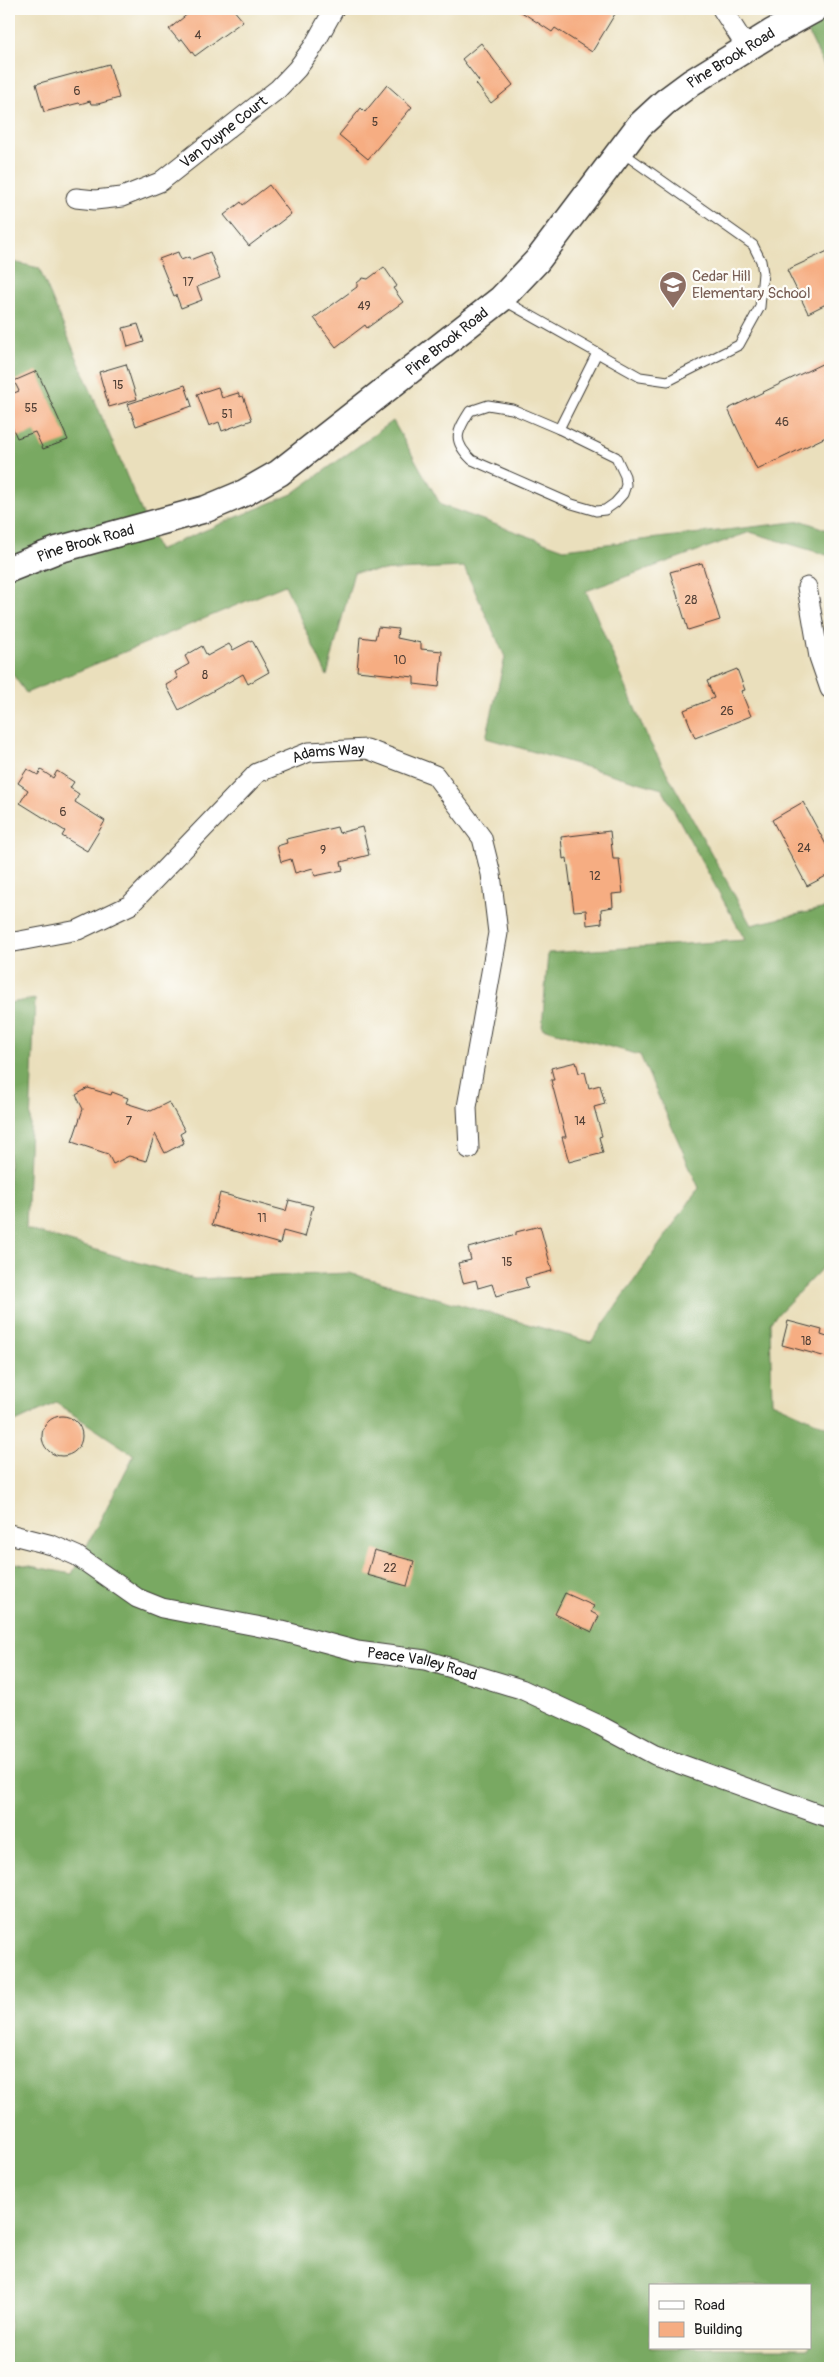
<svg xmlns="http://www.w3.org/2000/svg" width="839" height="2377" font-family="Pangolin,sans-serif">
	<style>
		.forest { fill: #79a962; stroke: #4a623f; fill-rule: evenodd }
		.building { fill: #f6ad82 }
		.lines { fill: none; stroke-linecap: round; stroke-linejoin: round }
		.lane-casing { stroke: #3b3934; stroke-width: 11 }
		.street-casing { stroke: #3b3934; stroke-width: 21 }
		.secondary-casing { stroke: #3b3934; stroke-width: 29 }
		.lane { stroke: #fff; stroke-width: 9 }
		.street { stroke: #fff; stroke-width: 19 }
		.secondary { stroke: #fff; stroke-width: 26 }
		.labels { text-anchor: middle; stroke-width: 4.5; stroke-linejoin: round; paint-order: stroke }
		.number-label { font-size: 12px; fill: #524036 }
		.street-label { font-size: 15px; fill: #1c1c1c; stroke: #fdfcf7 }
		.education-label { font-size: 15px; fill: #785e54; stroke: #fdfcf7; text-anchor: start }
	</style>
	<rect width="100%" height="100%" fill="#fdfcf7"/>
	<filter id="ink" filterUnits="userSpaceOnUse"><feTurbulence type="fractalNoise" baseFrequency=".02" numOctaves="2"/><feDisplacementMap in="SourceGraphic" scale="10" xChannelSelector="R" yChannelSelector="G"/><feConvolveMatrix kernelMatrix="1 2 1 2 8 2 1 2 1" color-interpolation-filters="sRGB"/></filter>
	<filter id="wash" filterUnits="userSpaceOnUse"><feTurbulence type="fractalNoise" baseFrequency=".0096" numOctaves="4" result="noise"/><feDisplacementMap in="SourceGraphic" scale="20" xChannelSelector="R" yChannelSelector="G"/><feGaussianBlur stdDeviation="1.12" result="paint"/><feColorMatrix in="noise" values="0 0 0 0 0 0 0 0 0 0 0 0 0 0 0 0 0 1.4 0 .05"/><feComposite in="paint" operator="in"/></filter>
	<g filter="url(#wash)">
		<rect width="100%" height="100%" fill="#eadfbc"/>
		<g class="forest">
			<polygon points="797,9 830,9 830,78"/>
			<path d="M9 261 39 268 158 550 292 494 393 421 441 505 564 549 803 521 830 531V556L750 532 586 591 647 737 751 925 830 907V1260L770 1322 772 1402 830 1428V2368H9V1562L72 1574 134 1455 56 1403 9 1425V1003L35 999 26 1229 194 1279 349 1273 591 1342 699 1188 640 1055 542 1028 548 953 745 940 662 789 486 738 505 657 464 567 354 572 327 676 285 585 26 693 9 669ZM650 2286H810V2348H650Z"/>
		</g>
		<g id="blocks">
			<g class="building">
				<polygon points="194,9 233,9 243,21 195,56 182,39 179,41 169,29"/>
				<polygon points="517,9 606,9 615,14 592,52 555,28 552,32"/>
				<polygon points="481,43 513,85 491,103 476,84 479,81 462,59"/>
				<polygon points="109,64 119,98 98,104 91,104 90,101 80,104 79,103 44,112 36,84"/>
				<polygon points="387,85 412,107 368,159 339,135 361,108 365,112"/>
				<polygon points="269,185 291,214 249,246 224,215 241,202 243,205"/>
				<polygon points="830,250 830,302 808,313 787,270"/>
				<polygon points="178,252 181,260 189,257 190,260 210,252 220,278 197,287 202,300 181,308 176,295 174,296 159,259"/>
				<polygon points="384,267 397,286 393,288 403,302 367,328 365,325 336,347 314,318 357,287 357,283 363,278 368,279"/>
				<polygon points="138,324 144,342 128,347 123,328"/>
				<polygon points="830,360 830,435 757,470 728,409"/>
				<polygon points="126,364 137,399 109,407 99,372"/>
				<polygon points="37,371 68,440 43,449 35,432 17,438 9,420 9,395 19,391 14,381"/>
				<polygon points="185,385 192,406 136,426 128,404"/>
				<polygon points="218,387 222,398 238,393 240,397 243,396 252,420 222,431 219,422 209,426 197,394"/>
				<polygon points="702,563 720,620 688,630 670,572"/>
				<polygon points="378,627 398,629 397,638 421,643 421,649 442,651 439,687 414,684 414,677 357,671 360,637 375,639"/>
				<polygon points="252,640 269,672 248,684 243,674 179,710 166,685 178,678 175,672 189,664 185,656 202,646 207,656 229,644 233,650"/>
				<polygon points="737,669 745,690 741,691 751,716 695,738 684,710 714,698 707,681"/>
				<polygon points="27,769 38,775 41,770 53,778 57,771 74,782 70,788 79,794 75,802 105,821 87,851 62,836 65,831 20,803 28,790 18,783"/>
				<polygon points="803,802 830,852 830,874 807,886 772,820"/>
				<polygon points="337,827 339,833 362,827 369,855 341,862 343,870 315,876 313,868 295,873 291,859 281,862 277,846 287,843 286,839"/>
				<polygon points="610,831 613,859 619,859 623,893 612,894 613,907 601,909 602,923 587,925 586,910 574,911 567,858 563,859 561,837"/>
				<polygon points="576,1062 579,1073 585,1072 589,1088 600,1085 605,1104 594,1107 602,1136 599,1137 603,1153 569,1162 562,1137 566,1137 551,1080 554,1080 551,1068"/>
				<polygon points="88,1088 111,1095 112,1092 128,1098 126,1103 151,1111 169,1102 185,1131 180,1134 184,1143 165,1153 155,1134 146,1161 129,1156 113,1164 108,1154 72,1142 83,1109 76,1095"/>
				<polygon points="220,1193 286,1211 289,1200 313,1206 305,1237 283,1231 280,1244 212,1225"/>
				<polygon points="540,1226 552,1271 525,1278 528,1287 496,1296 492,1284 478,1288 476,1280 463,1283 458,1263 471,1260 468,1248 516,1235 516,1232"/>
				<polygon points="788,1321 822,1330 821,1335 830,1338 830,1358 782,1345"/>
				<circle cx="62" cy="1436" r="20"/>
				<polygon points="374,1550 414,1561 407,1586 367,1575"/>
				<polygon points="565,1593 594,1606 591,1612 599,1616 592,1632 555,1614"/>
			</g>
		</g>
	</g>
	<g filter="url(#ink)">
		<use href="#blocks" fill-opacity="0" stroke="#3b3934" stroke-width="1"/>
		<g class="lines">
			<defs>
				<g id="lane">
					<polyline points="503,300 640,377 668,381 739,345 760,307 763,273 761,261 753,245 623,153"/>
					<path d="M488 405 512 409 559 429 616 457 625 476 626 485 623 494 615 503 605 510 596 511 572 504 472 460C452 441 456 433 470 411Z"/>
					<polyline points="559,429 597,353"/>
				</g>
				<g id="street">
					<polyline points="722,9 747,48"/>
					<path id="s1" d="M76 198 95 200 122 197 160 182 278 89 297 69 313 47 334 9"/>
					<polyline points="807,587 819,657 830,689"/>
					<path id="s2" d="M9 943 78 930 130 905 257 773 309 752 367 749 435 775 482 838 491 874 498 933 467 1107 469 1149"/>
					<path id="s3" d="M9 1534 52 1545 77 1556 137 1598 162 1608 282 1631 357 1651 425 1660 521 1689 599 1725 655 1755 830 1818"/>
				</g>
				<g id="secondary">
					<path id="s4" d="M9 569 57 550 206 509 244 493 279 473 501 299 537 261 639 126 665 102 692 82 771 33 815 9"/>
				</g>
			</defs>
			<use href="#lane" class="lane-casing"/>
			<use href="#street" class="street-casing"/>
			<use href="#secondary" class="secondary-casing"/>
			<use href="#lane" class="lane"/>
			<use href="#street" class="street"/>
			<use href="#secondary" class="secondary"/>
		</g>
	</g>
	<defs>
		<symbol id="school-pin" viewBox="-11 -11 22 30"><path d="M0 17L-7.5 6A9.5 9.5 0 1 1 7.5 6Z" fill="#8d6e63" stroke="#fdfcf7"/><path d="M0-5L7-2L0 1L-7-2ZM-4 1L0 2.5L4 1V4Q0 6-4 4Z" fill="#fff"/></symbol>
	</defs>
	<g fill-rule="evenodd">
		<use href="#school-pin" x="657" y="269" width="32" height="43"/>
	</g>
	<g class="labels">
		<g class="number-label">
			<text x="198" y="39">4</text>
			<text x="77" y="95">6</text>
			<text x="375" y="126">5</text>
			<text x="188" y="286">17</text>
			<text x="364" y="310">49</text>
			<text x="118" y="389">15</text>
			<text x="31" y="412">55</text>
			<text x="227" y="418">51</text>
			<text x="782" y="426">46</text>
			<text x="691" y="604">28</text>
			<text x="400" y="664">10</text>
			<text x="205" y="679">8</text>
			<text x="727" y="715">26</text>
			<text x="63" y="816">6</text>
			<text x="804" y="852">24</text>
			<text x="323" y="854">9</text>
			<text x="595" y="880">12</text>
			<text x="129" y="1125">7</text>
			<text x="580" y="1125">14</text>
			<text x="262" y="1222">11</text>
			<text x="507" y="1266">15</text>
			<text x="806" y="1345">18</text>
			<text x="390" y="1572">22</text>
		</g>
		<g class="street-label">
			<text dy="5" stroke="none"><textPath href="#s4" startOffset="906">Pine Brook Road</textPath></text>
			<text dy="5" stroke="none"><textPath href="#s1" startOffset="168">Van Duyne Court</textPath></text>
			<text dy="5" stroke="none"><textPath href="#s4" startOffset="501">Pine Brook Road</textPath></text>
			<text dy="5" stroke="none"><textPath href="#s4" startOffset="81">Pine Brook Road</textPath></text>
			<text dy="5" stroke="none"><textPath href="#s2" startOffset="386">Adams Way</textPath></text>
			<text dy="5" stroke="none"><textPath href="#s3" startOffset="438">Peace Valley Road</textPath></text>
		</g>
		<g class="education-label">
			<text x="692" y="281">Cedar Hill<tspan x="692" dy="17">Elementary School</tspan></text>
		</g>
	</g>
	<rect width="839" height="2377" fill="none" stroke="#fdfcf7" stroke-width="30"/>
	<rect x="649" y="2284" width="162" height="65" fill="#fdfcf7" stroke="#a3a29f"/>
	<rect x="659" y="2301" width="25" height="8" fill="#ffffff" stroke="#a3a29f"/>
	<text x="694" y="2310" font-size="15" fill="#1c1c1c">Road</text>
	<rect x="659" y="2322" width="25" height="15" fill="#f6ad82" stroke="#a3a29f"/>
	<text x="694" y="2334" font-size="15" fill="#1c1c1c">Building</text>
</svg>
